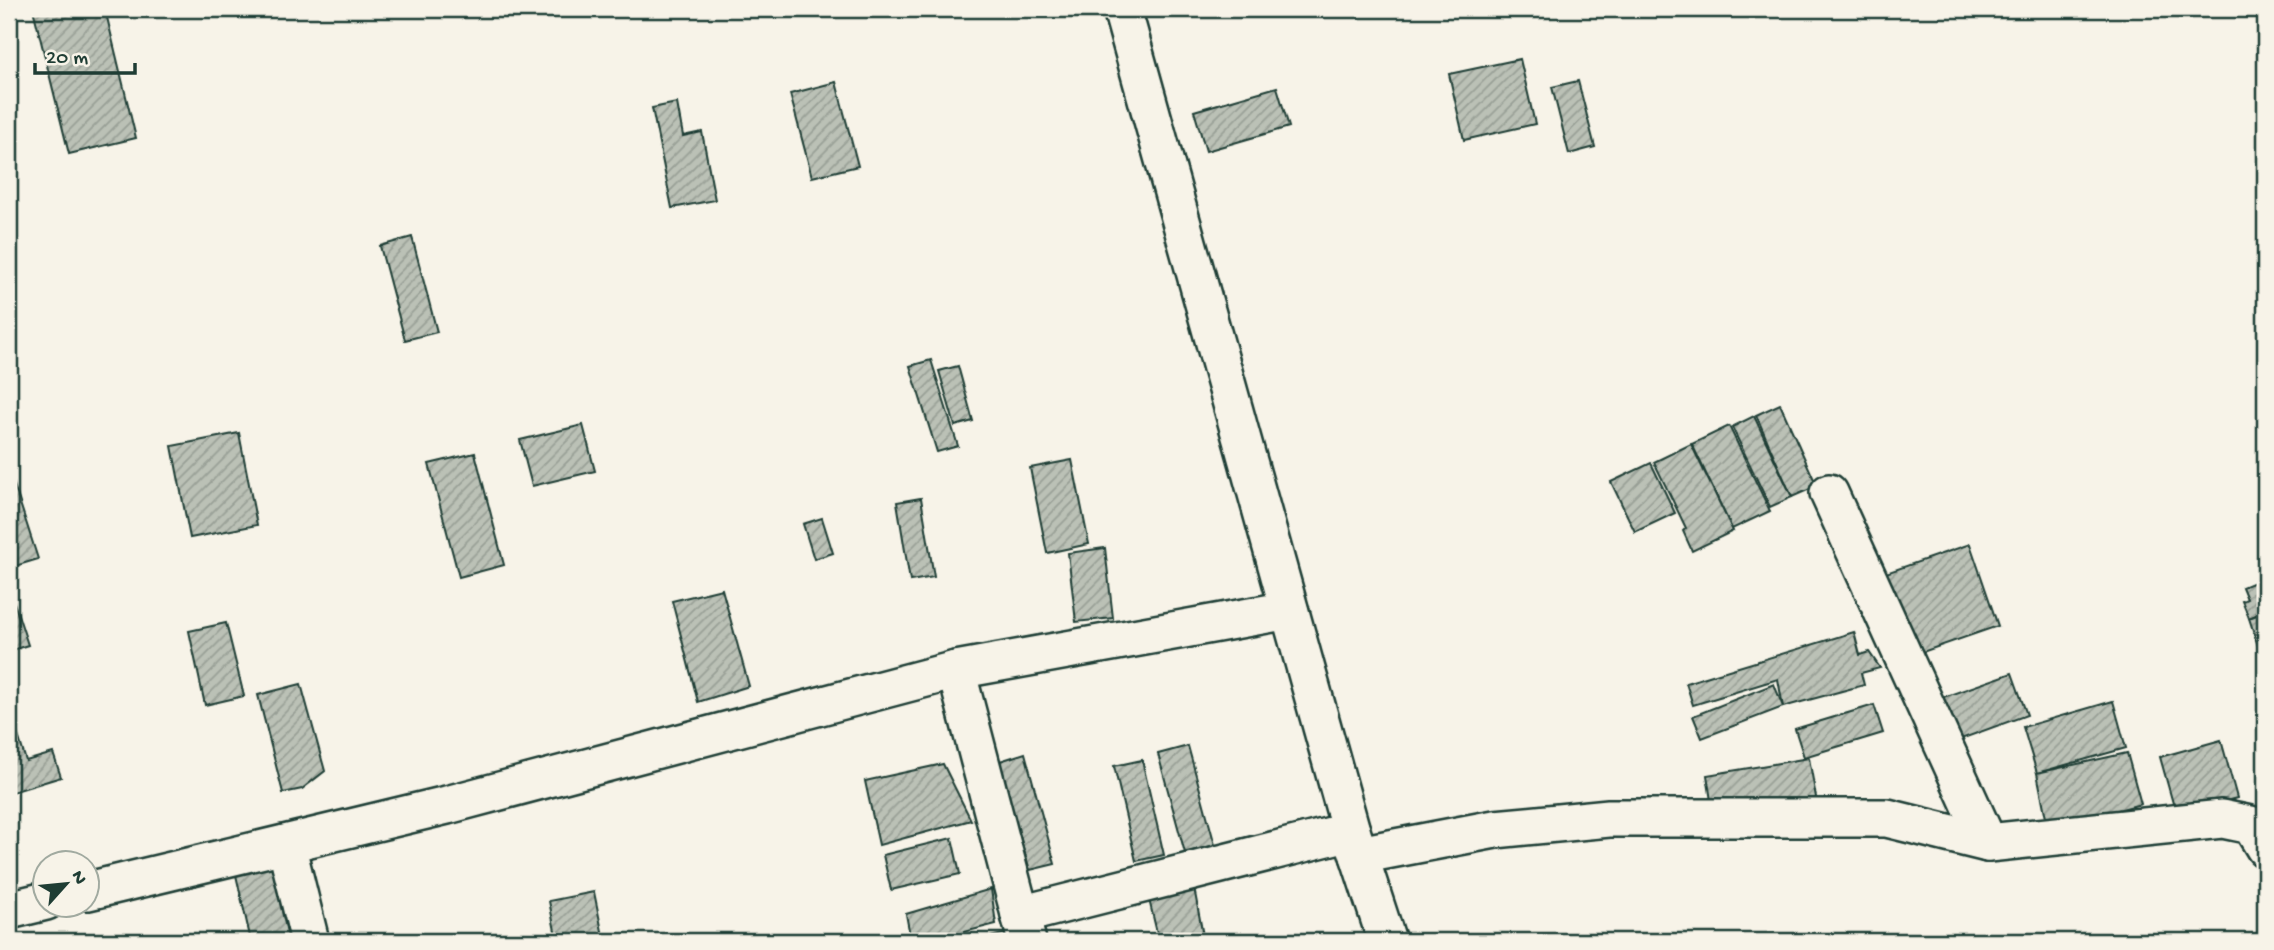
<svg xmlns="http://www.w3.org/2000/svg" width="2274" height="950" font-family="'Gochi Hand',sans-serif">
	<style>
		.building { fill: url(#building-hatch); stroke: #1f3d34; stroke-width: 2 }
		.lines { fill: none; stroke-linecap: round; stroke-linejoin: round }
		.minor-casing { stroke: #1f3d34; stroke-width: 42 }
		.minor { stroke: #f7f3e8; stroke-width: 37 }
	</style>
	<defs>
		<pattern id="building-hatch" width="6" height="6" patternUnits="userSpaceOnUse" patternTransform="scale(1.75)"><rect width="6" height="6" fill="#bbc1b6"/><path d="M-1 1l2-2M0 6l6-6M5 7l2-2" fill="none" stroke="#979e95"/></pattern>
	</defs>
	<rect width="100%" height="100%" fill="#f7f3e8"/>
	<filter id="ink" filterUnits="userSpaceOnUse"><feTurbulence type="fractalNoise" baseFrequency=".0143" numOctaves="2"/><feDisplacementMap in="SourceGraphic" scale="14" xChannelSelector="R" yChannelSelector="G"/><feConvolveMatrix kernelMatrix="1 2 1 2 8 2 1 2 1" color-interpolation-filters="sRGB"/></filter>
	<g filter="url(#ink)">
		<g class="building">
			<polygon points="33,9 105,9 136,138 69,154"/>
			<polygon points="1520,59 1535,124 1464,140 1449,74"/>
			<polygon points="1578,81 1595,147 1569,154 1552,87"/>
			<polygon points="836,82 858,166 812,177 790,94"/>
			<polygon points="1277,87 1289,127 1206,151 1194,111"/>
			<polygon points="677,103 683,136 702,132 715,200 672,208 652,108"/>
			<polygon points="412,237 437,332 405,340 380,246"/>
			<polygon points="931,360 958,446 937,452 910,366"/>
			<polygon points="958,366 973,421 955,426 939,371"/>
			<polygon points="1780,404 1817,486 1792,497 1756,415"/>
			<polygon points="1754,416 1792,497 1770,507 1732,427"/>
			<polygon points="583,425 595,471 532,486 520,440"/>
			<polygon points="1729,426 1770,511 1732,529 1692,444"/>
			<polygon points="239,433 257,525 190,538 172,446"/>
			<polygon points="1691,444 1733,531 1692,551 1683,531 1686,528 1654,462"/>
			<polygon points="475,453 504,565 459,577 429,464"/>
			<polygon points="1072,460 1089,544 1047,553 1030,468"/>
			<polygon points="1651,463 1675,513 1635,532 1611,482"/>
			<polygon points="9,469 38,559 9,568"/>
			<polygon points="921,498 934,577 910,581 897,502"/>
			<polygon points="822,518 833,553 814,559 803,524"/>
			<polygon points="1970,544 1998,626 1908,657 1880,575"/>
			<polygon points="1105,548 1113,618 1076,622 1068,553"/>
			<polygon points="2254,582 2256,587 2265,584 2265,611 2249,618 2242,601 2247,599 2242,587"/>
			<polygon points="9,587 28,645 9,651"/>
			<polygon points="722,589 749,686 698,702 672,601"/>
			<polygon points="2265,612 2265,654 2261,655 2249,618"/>
			<polygon points="226,623 244,696 205,705 189,631"/>
			<polygon points="1854,632 1860,655 1869,652 1880,668 1861,673 1864,685 1783,707 1778,679 1693,705 1686,683"/>
			<polygon points="2012,673 2027,715 1950,743 1935,700"/>
			<polygon points="301,684 325,771 302,789 283,793 258,695"/>
			<polygon points="1774,684 1783,707 1702,738 1693,716"/>
			<polygon points="2113,701 2126,748 2037,773 2023,727"/>
			<polygon points="1874,705 1883,733 1804,757 1795,729"/>
			<polygon points="9,706 26,761 53,753 61,777 9,793"/>
			<polygon points="2221,740 2237,798 2176,814 2160,757"/>
			<polygon points="1188,746 1215,845 1185,853 1158,754"/>
			<polygon points="1025,753 1055,864 1030,870 997,762"/>
			<polygon points="2127,753 2141,804 2048,828 2037,773"/>
			<polygon points="1809,758 1817,803 1714,820 1707,775"/>
			<polygon points="1142,760 1164,855 1136,861 1114,766"/>
			<polygon points="943,764 971,820 879,845 865,781"/>
			<polygon points="952,838 960,874 891,890 883,855"/>
			<polygon points="272,867 289,941 251,941 236,875"/>
			<polygon points="1192,877 1204,941 1159,941 1146,887"/>
			<polygon points="991,889 996,924 929,941 911,941 906,914"/>
			<polygon points="594,892 604,941 557,941 549,901"/>
			<polygon points="1007,933 1009,941 973,941"/>
		</g>
		<g class="lines">
			<defs>
				<g id="minor">
					<polyline points="1122,9 1351,831 1387,941"/>
					<polyline points="1829,493 1988,843"/>
					<polyline points="956,670 1027,941"/>
					<polyline points="286,844 310,941"/>
					<polyline points="1359,855 1495,829 1609,818 1887,818 1988,843 2222,819 2251,825 2265,848"/>
					<polyline points="88,891 447,805 956,670 1289,610"/>
					<polyline points="9,910 46,901"/>
					<polyline points="1020,915 1351,831"/>
				</g>
			</defs>
			<use href="#minor" class="minor-casing"/>
			<use href="#minor" class="minor"/>
		</g>
	</g>
	<rect width="2274" height="950" fill="none" stroke="#f7f3e8" stroke-width="35"/>
	<rect x="18" y="18" width="2239" height="915" fill="none" stroke="#1f3d34" stroke-width="2.5" filter="url(#ink)"/>
	<g transform="translate(66 884) rotate(63)"><circle r="33" fill="#f7f3e8" stroke="#a1aaa0" stroke-width="2"/>
	<path d="M0-5L12 26L0 18L-12 26Z" fill="#1f3d34"/>
	<text y="-10" font-size="19" font-weight="bold" text-anchor="middle" fill="#1f3d34">N</text>
	</g>
	<path d="M35 63v10h100v-10" fill="none" stroke="#1f3d34" stroke-width="3.5"/>
	<text x="46" y="63" font-size="21" fill="#1f3d34" stroke="#f7f3e8" stroke-width="5" paint-order="stroke">20 m</text>
</svg>
